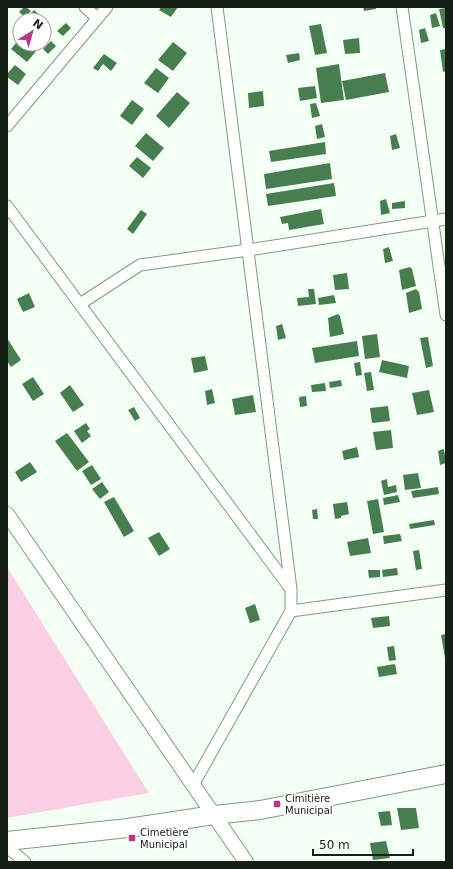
<svg xmlns="http://www.w3.org/2000/svg" width="453" height="869" font-family="'DejaVu Sans',sans-serif">
	<style>
		.green { fill: #facfe3 }
		.building { fill: #477e50 }
		.lines { fill: none; stroke-linecap: round; stroke-linejoin: round }
		.minor-casing { stroke: #7e9a82; stroke-width: 13 }
		.tertiary-casing { stroke: #7e9a82; stroke-width: 16 }
		.primary-casing { stroke: #7e9a82; stroke-width: 20 }
		.minor { stroke: #fff; stroke-width: 11 }
		.tertiary { stroke: #fff; stroke-width: 14 }
		.primary { stroke: #fff; stroke-width: 18 }
		.poi-dot { fill: #b73783; stroke: #fff; stroke-width: 1.5 }
		.labels { text-anchor: middle; stroke-width: 4; stroke-linejoin: round; paint-order: stroke }
		.poi-label { font-size: 10px; fill: #141f15; stroke: #fff; text-anchor: start }
	</style>
	<rect width="100%" height="100%" fill="#f3fff4"/>
	<polygon class="green" points="7,567 149,793 7,818"/>
	<g class="building">
		<polygon points="24,7 26,7 31,11 25,17 19,12"/>
		<polygon points="161,7 178,7 171,17 159,10"/>
		<polygon points="363,7 376,7 376,9 364,11"/>
		<polygon points="446,8 446,28 443,28 439,9"/>
		<polygon points="34,10 41,16 38,20 25,20"/>
		<polygon points="436,13 440,26 432,28 430,15"/>
		<polygon points="66,23 71,28 63,36 57,31"/>
		<polygon points="321,24 327,53 315,55 309,26"/>
		<polygon points="425,28 429,41 421,43 419,30"/>
		<polygon points="20,38 20,44 29,44 37,50 27,62 11,49"/>
		<polygon points="359,38 360,53 345,54 343,40"/>
		<polygon points="51,41 56,46 48,54 43,49"/>
		<polygon points="173,42 187,53 173,71 158,60"/>
		<polygon points="446,49 446,71 443,72 440,50"/>
		<polygon points="299,53 300,60 288,63 286,55"/>
		<polygon points="104,54 117,63 111,71 103,64 98,71 93,68"/>
		<polygon points="339,64 344,100 321,103 316,68"/>
		<polygon points="15,65 26,74 18,85 7,77 7,74"/>
		<polygon points="156,68 169,78 158,93 144,83"/>
		<polygon points="385,73 389,92 346,100 342,81"/>
		<polygon points="315,86 317,98 300,101 298,88"/>
		<polygon points="263,91 264,106 249,108 248,93"/>
		<polygon points="177,92 190,103 169,128 156,116"/>
		<polygon points="132,100 144,109 132,125 120,116"/>
		<polygon points="316,103 320,116 312,118 310,104"/>
		<polygon points="322,124 325,137 317,139 315,126"/>
		<polygon points="146,133 164,148 153,161 135,146"/>
		<polygon points="396,134 400,148 392,150 390,136"/>
		<polygon points="325,142 326,154 271,162 269,151"/>
		<polygon points="137,157 151,168 143,178 129,166"/>
		<polygon points="330,163 332,179 266,189 264,174"/>
		<polygon points="334,183 336,196 268,206 266,194"/>
		<polygon points="386,199 390,213 381,215 380,201"/>
		<polygon points="405,201 405,208 392,209 392,203"/>
		<polygon points="321,209 324,224 289,230 288,223 282,224 280,217"/>
		<polygon points="141,210 147,214 133,234 127,229"/>
		<polygon points="389,247 393,261 385,263 383,249"/>
		<polygon points="410,267 412,269 416,286 402,290 399,270"/>
		<polygon points="347,273 349,289 335,290 333,275"/>
		<polygon points="308,289 314,289 316,304 298,306 297,298 309,297"/>
		<polygon points="416,289 419,292 422,309 409,313 406,293"/>
		<polygon points="29,293 35,307 23,312 17,299"/>
		<polygon points="334,295 336,303 319,305 318,298"/>
		<polygon points="338,314 340,316 344,334 330,337 328,318"/>
		<polygon points="282,324 286,338 278,340 276,326"/>
		<polygon points="377,334 380,357 365,359 362,336"/>
		<polygon points="428,337 433,366 426,368 420,338"/>
		<polygon points="7,338 21,360 11,367 7,361"/>
		<polygon points="357,341 359,356 315,363 312,348"/>
		<polygon points="205,356 208,370 194,373 191,358"/>
		<polygon points="382,360 409,366 407,378 379,372"/>
		<polygon points="360,362 362,375 356,376 354,363"/>
		<polygon points="371,372 374,390 367,391 364,373"/>
		<polygon points="33,377 44,394 33,401 22,384"/>
		<polygon points="341,380 342,386 330,388 329,382"/>
		<polygon points="325,383 326,391 312,392 311,385"/>
		<polygon points="70,385 84,405 73,412 60,393"/>
		<polygon points="212,389 215,403 207,405 205,391"/>
		<polygon points="429,390 434,412 417,415 412,393"/>
		<polygon points="253,395 256,412 235,415 232,399"/>
		<polygon points="306,396 307,406 300,407 299,397"/>
		<polygon points="388,406 390,421 372,423 370,408"/>
		<polygon points="134,407 140,418 135,421 128,410"/>
		<polygon points="86,423 90,429 87,431 91,436 82,443 74,431"/>
		<polygon points="391,430 393,448 376,450 373,432"/>
		<polygon points="67,433 89,462 77,471 55,441"/>
		<polygon points="357,447 359,457 344,460 342,451"/>
		<polygon points="444,449 446,463 440,465 438,451"/>
		<polygon points="30,462 37,472 21,482 15,472"/>
		<polygon points="92,465 101,479 91,485 82,471"/>
		<polygon points="418,473 421,488 405,490 403,475"/>
		<polygon points="387,479 388,487 396,485 397,492 384,495 381,481"/>
		<polygon points="102,482 109,492 100,499 92,489"/>
		<polygon points="438,487 439,494 413,498 411,491"/>
		<polygon points="398,495 400,502 384,505 383,498"/>
		<polygon points="114,497 134,531 124,537 104,502"/>
		<polygon points="378,499 384,532 373,534 367,501"/>
		<polygon points="347,502 349,514 341,516 341,518 335,519 333,504"/>
		<polygon points="317,509 318,519 313,519 312,510"/>
		<polygon points="434,520 435,525 410,529 409,524"/>
		<polygon points="159,532 170,549 159,556 148,538"/>
		<polygon points="400,534 402,541 384,544 383,536"/>
		<polygon points="368,538 371,553 350,556 347,542"/>
		<polygon points="419,550 422,569 416,570 413,551"/>
		<polygon points="397,568 398,575 383,577 382,570"/>
		<polygon points="368,570 380,570 380,577 369,578"/>
		<polygon points="255,604 260,620 250,623 245,608"/>
		<polygon points="389,616 390,626 373,628 371,618"/>
		<polygon points="446,634 446,657 445,658 441,635"/>
		<polygon points="394,646 396,660 389,661 387,647"/>
		<polygon points="395,664 397,674 379,677 377,667"/>
		<polygon points="397,808 416,808 419,828 401,830"/>
		<polygon points="390,811 392,825 381,826 378,812"/>
		<polygon points="386,841 390,858 373,860 370,843"/>
	</g>
	<g class="lines">
		<defs>
			<g id="minor">
				<polyline points="85,7 97,18"/>
				<polyline points="402,7 446,315"/>
				<polyline points="7,126 107,7"/>
				<polyline points="7,206 290,588"/>
				<polyline points="80,304 140,265 248,250 446,219"/>
				<polyline points="291,611 446,590"/>
				<polyline points="193,785 291,611 291,589 217,7"/>
				<polyline points="7,847 25,862"/>
			</g>
			<polyline id="tertiary" points="7,514 246,862"/>
			<polyline id="primary" points="7,841 128,828 214,815 260,810 446,774"/>
		</defs>
		<use href="#minor" class="minor-casing"/>
		<use href="#tertiary" class="tertiary-casing"/>
		<use href="#primary" class="primary-casing"/>
		<use href="#minor" class="minor"/>
		<use href="#tertiary" class="tertiary"/>
		<use href="#primary" class="primary"/>
	</g>
	<g class="poi-dot">
		<rect x="273" y="800" width="8" height="8" rx="2"/>
		<rect x="128" y="834" width="8" height="8" rx="2"/>
	</g>
	<g class="labels">
		<g class="poi-label">
			<text x="285" y="802">Cimitière<tspan x="285" dy="12">Municipal</tspan></text>
			<text x="140" y="836">Cimetière<tspan x="140" dy="12">Municipal</tspan></text>
		</g>
	</g>
	<rect width="453" height="869" fill="none" stroke="#141f15" stroke-width="16"/>
	<g transform="translate(32 32) rotate(37)"><circle r="19" fill="#ffffff" stroke="#a1a5a1"/>
	<path d="M0-3L7 15L0 10L-7 15Z" fill="#b73783"/>
	<text y="-6" font-size="11" font-weight="bold" text-anchor="middle" fill="#141f15">N</text>
	</g>
	<path d="M313 849v6h100v-6" fill="none" stroke="#141f15" stroke-width="2"/>
	<text x="319" y="849" font-size="12" fill="#141f15" stroke="#ffffff" stroke-width="3" paint-order="stroke">50 m</text>
</svg>
